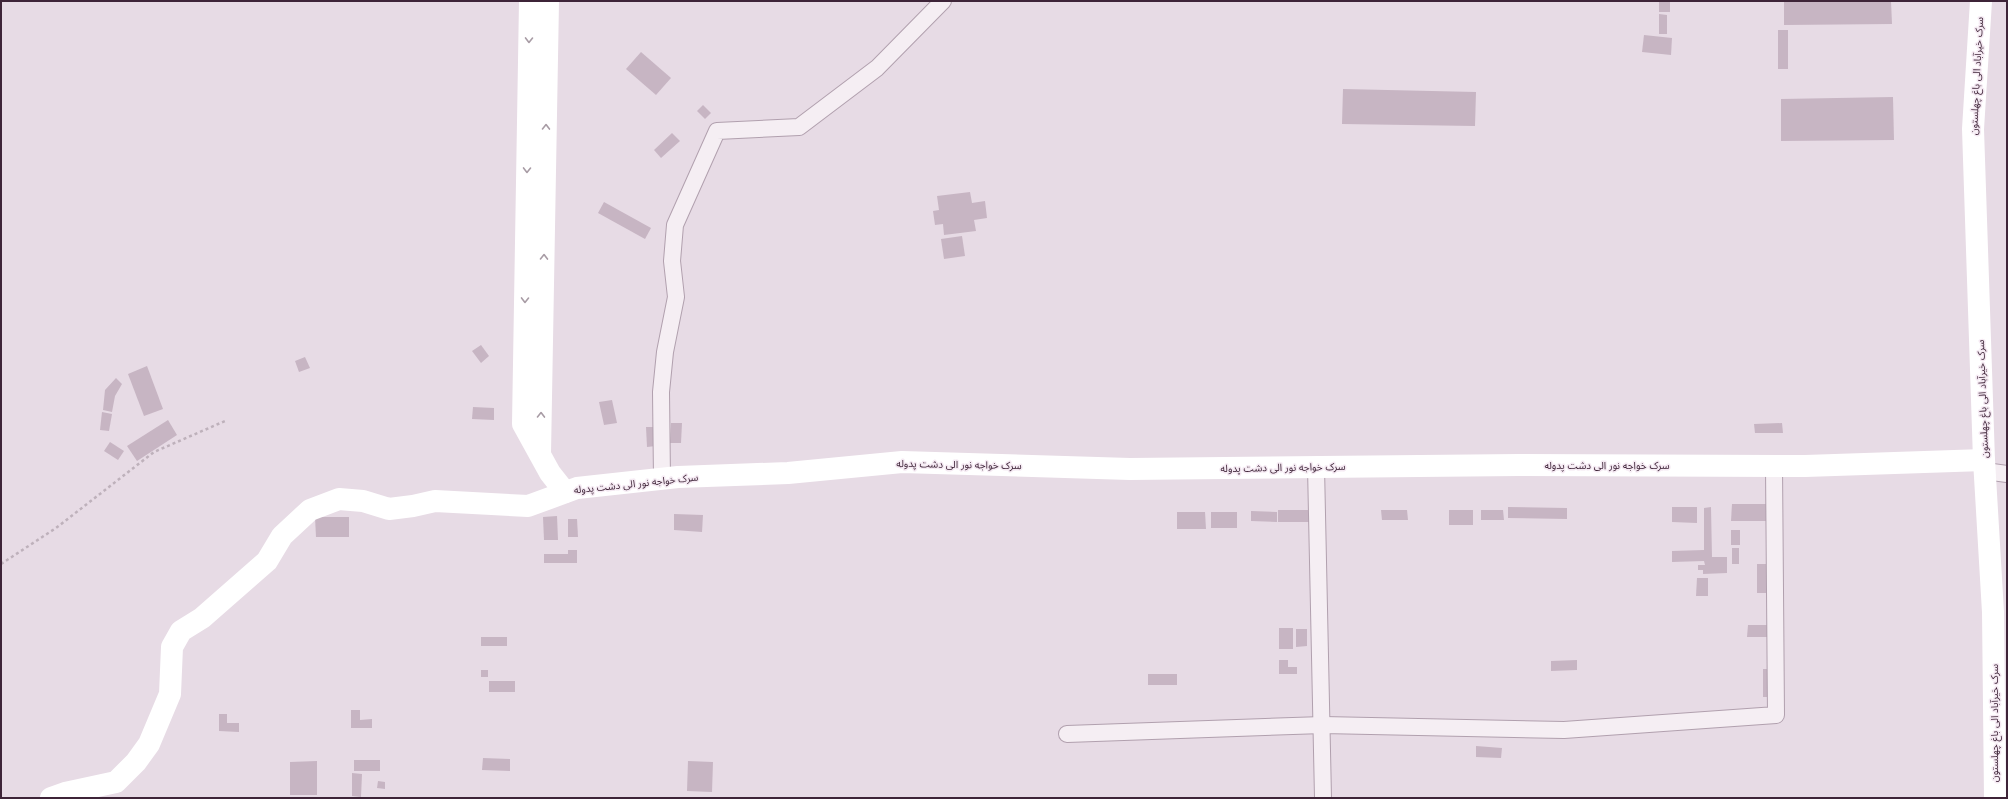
<svg xmlns="http://www.w3.org/2000/svg" width="2008" height="799" font-family="Inter,'Noto Sans Arabic',sans-serif">
	<style>
		.building { fill: #c7b5c3 }
		.lines { fill: none; stroke-linecap: round; stroke-linejoin: round }
		.street-casing { stroke: #b1a0ae; stroke-width: 18 }
		.path { stroke: #beb1bb; stroke-width: 2.5; stroke-dasharray: 3 3; stroke-linecap: butt }
		.street { stroke: #f5eef3; stroke-width: 16 }
		.secondary { stroke: #fff; stroke-width: 22 }
		.oneway { stroke: #a89ca5 }
		.labels { text-anchor: middle; stroke-width: 3; stroke-linejoin: round; paint-order: stroke }
		.street-label { font-size: 10px; fill: #3e2438; stroke: #f5eaf3 }
	</style>
	<rect width="100%" height="100%" fill="#e7dbe5"/>
	<g class="building">
		<rect x="1659" y="1" width="11" height="11"/>
		<polygon points="1784,1 1891,1 1892,24 1784,25"/>
		<polygon points="1659,14 1667,15 1667,34 1659,34"/>
		<rect x="1778" y="30" width="10" height="39"/>
		<polygon points="1644,35 1672,38 1671,55 1642,52"/>
		<polygon points="641,52 671,78 656,95 626,69"/>
		<polygon points="1343,89 1476,92 1475,126 1342,124"/>
		<polygon points="1893,97 1894,140 1781,141 1781,99"/>
		<polygon points="703,105 711,113 705,119 697,111"/>
		<polygon points="672,133 680,141 661,158 654,150"/>
		<polygon points="970,192 972,203 985,201 987,218 974,220 976,231 944,235 943,224 935,225 933,211 939,210 937,196"/>
		<polygon points="604,202 651,228 645,239 598,213"/>
		<polygon points="962,236 965,256 944,259 941,239"/>
		<polygon points="481,345 489,356 481,363 472,351"/>
		<polygon points="305,357 310,368 299,372 295,361"/>
		<polygon points="147,366 163,409 144,416 128,374"/>
		<polygon points="116,378 122,384 115,396 112,412 103,410 105,390"/>
		<polygon points="612,400 617,423 604,425 599,402"/>
		<polygon points="473,407 494,408 494,420 472,419"/>
		<polygon points="102,412 112,414 109,431 100,430"/>
		<polygon points="168,420 177,435 137,461 127,446"/>
		<polygon points="671,423 682,423 681,443 670,443"/>
		<polygon points="1782,423 1783,433 1755,433 1754,424"/>
		<polygon points="646,427 656,427 656,446 647,447"/>
		<polygon points="110,442 124,451 118,460 104,451"/>
		<polygon points="1732,504 1774,504 1774,521 1731,521"/>
		<polygon points="1508,507 1567,508 1567,519 1508,518"/>
		<polygon points="1672,507 1697,507 1697,523 1672,522"/>
		<polygon points="1711,507 1712,557 1727,557 1727,573 1703,574 1703,570 1698,570 1698,565 1705,565 1704,561 1672,562 1672,551 1704,550 1704,508"/>
		<polygon points="1278,510 1310,510 1309,522 1278,522"/>
		<polygon points="1381,510 1407,510 1408,520 1382,520"/>
		<rect x="1449" y="510" width="24" height="15"/>
		<polygon points="1481,510 1503,510 1504,520 1481,520"/>
		<polygon points="1251,511 1277,512 1277,522 1251,521"/>
		<polygon points="1177,512 1205,512 1206,529 1177,529"/>
		<rect x="1211" y="512" width="26" height="16"/>
		<polygon points="674,514 703,515 702,532 674,530"/>
		<polygon points="557,516 558,540 544,540 543,517"/>
		<polygon points="315,517 349,517 349,537 316,537"/>
		<polygon points="568,519 577,519 578,537 568,537"/>
		<rect x="1731" y="530" width="9" height="15"/>
		<rect x="1732" y="548" width="7" height="16"/>
		<polygon points="568,550 577,550 577,563 544,563 544,554 568,554"/>
		<rect x="1757" y="564" width="15" height="29"/>
		<polygon points="1697,578 1708,578 1708,596 1696,596"/>
		<polygon points="1748,625 1773,625 1773,637 1747,637"/>
		<rect x="1279" y="628" width="14" height="21"/>
		<polygon points="1296,629 1307,629 1307,646 1296,647"/>
		<rect x="481" y="637" width="26" height="9"/>
		<polygon points="1279,660 1288,660 1288,667 1297,667 1297,674 1279,674"/>
		<polygon points="1577,660 1577,670 1551,671 1551,661"/>
		<polygon points="1763,669 1772,669 1771,697 1763,697"/>
		<rect x="481" y="670" width="7" height="7"/>
		<rect x="1148" y="674" width="29" height="11"/>
		<rect x="489" y="681" width="26" height="11"/>
		<polygon points="351,710 360,710 360,720 372,719 372,728 351,728"/>
		<polygon points="219,714 227,714 227,723 239,723 239,732 219,731"/>
		<polygon points="1476,746 1502,748 1501,758 1476,757"/>
		<polygon points="483,758 510,759 510,771 482,770"/>
		<rect x="354" y="760" width="26" height="11"/>
		<polygon points="317,761 317,795 290,795 290,762"/>
		<polygon points="688,761 713,762 712,792 687,791"/>
		<polygon points="352,773 362,774 361,797 352,796"/>
		<polygon points="378,781 385,782 385,789 377,788"/>
	</g>
	<g class="lines">
		<defs>
			<g id="street">
				<polyline points="1316,467 1323,798"/>
				<polyline points="1985,471 2007,474"/>
				<polyline points="662,479 661,392 665,352 676,297 672,261 675,225 717,131 799,127 877,68 943,1"/>
				<polyline points="1067,734 1323,725 1564,730 1776,715 1774,466"/>
			</g>
		</defs>
		<use href="#street" class="street-casing"/>
		<polyline class="path" points="1,564 56,528 154,452 225,421"/>
		<use href="#street" class="street"/>
		<g class="secondary">
			<polyline points="530,1 523,424 550,473 565,492"/>
			<polyline points="1981,1 1973,129 1984,460 1993,612 1995,798"/>
			<polyline points="540,454 548,1"/>
			<polyline points="51,798 65,793 116,782 136,762 149,744 170,694 172,647 181,631 202,618 267,561 282,536 310,510 339,499 363,501 389,509 413,506 435,501 528,506 577,488 678,477 788,473 902,462 1130,469 1519,465 1805,466 1984,460"/>
		</g>
	</g>
	<defs><path id="oneway-chevron" d="M-2-3.5L2.5 0L-2 3.5" fill="none" stroke-width="1.6" stroke-linecap="round" stroke-linejoin="round"/></defs>
	<g class="oneway">
		<use href="#oneway-chevron" transform="translate(529 40) rotate(91)"/>
		<use href="#oneway-chevron" transform="translate(546 127) rotate(-89)"/>
		<use href="#oneway-chevron" transform="translate(527 170) rotate(91)"/>
		<use href="#oneway-chevron" transform="translate(544 257) rotate(-89)"/>
		<use href="#oneway-chevron" transform="translate(525 300) rotate(91)"/>
		<use href="#oneway-chevron" transform="translate(541 415) rotate(-89)"/>
	</g>
	<g class="labels">
		<g class="street-label">
			<text transform="translate(1976 76) rotate(-87)" y="4">سرک خیرآباد الی باغ چهلستون</text>
			<text transform="translate(1982 399) rotate(-92)" y="4">سرک خیرآباد الی باغ چهلستون</text>
			<text transform="translate(959 464) rotate(1)" y="4">سرک خواجه نور الی دشت پدوله</text>
			<text x="1607" y="469">سرک خواجه نور الی دشت پدوله</text>
			<text transform="translate(1283 467) rotate(-1)" y="4">سرک خواجه نور الی دشت پدوله</text>
			<text transform="translate(636 483) rotate(-6)" y="4">سرک خواجه نور الی دشت پدوله</text>
			<text transform="translate(1994 723) rotate(-90)" y="4">سرک خیرآباد الی باغ چهلستون</text>
		</g>
	</g>
	<rect width="2008" height="799" fill="none" stroke="#3e2438" stroke-width="4"/>
</svg>
